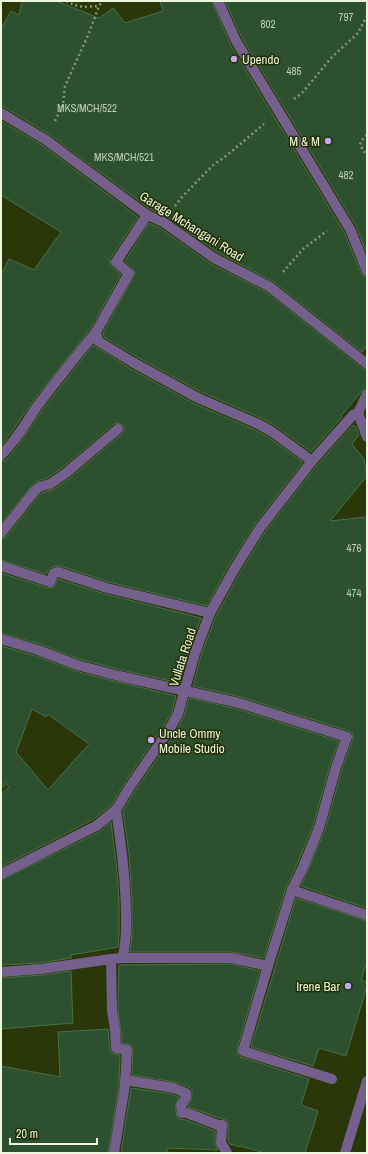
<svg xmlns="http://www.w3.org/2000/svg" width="368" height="1154" font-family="'Archivo Narrow',sans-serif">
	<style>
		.building { fill: #2d512f; stroke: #4b704c; fill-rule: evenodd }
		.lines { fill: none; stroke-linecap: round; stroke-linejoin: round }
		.path { stroke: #8b9773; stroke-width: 2.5; stroke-dasharray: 2 3; stroke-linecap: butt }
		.minor { stroke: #75608d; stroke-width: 10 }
		.poi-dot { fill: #c8a6ef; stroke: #1f2d00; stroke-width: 1.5 }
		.labels { text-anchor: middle; stroke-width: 3; stroke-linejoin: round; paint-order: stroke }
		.number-label { font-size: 11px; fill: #bdceb2 }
		.poi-label { font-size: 13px; fill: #edf7de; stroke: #1f2d00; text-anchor: start }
		.street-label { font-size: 13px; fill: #edf7de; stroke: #1f2d00 }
	</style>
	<rect width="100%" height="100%" fill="#293709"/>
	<g class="building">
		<polygon points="22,1 56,1 99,18 113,8 125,23 163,11 160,1 212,1 230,44 344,232 361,273 363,276 367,277 367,345 362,352 274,282 217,252 167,217 150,209 50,135 4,107 1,107 1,29 11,11 19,15"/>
		<polygon points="225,1 367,1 367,254 356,226 242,38"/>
		<polygon points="1,121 42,145 138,217 110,259 110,265 121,274 91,328 33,401 11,433 1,446 1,275 9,259 34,270 61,232 1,195"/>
		<polygon points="149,223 160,228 211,264 266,292 363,369 367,371 367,385 341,416 342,417 311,452 274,425 259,417 201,392 137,357 104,337 103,333 135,274 133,268 125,261"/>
		<polygon points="93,345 131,369 195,404 253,429 268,437 303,462 255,524 229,565 207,606 109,582 60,566 56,566 50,568 46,574 1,560 1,539 6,537 39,496 42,493 54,489 70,478 124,432 124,428 123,425 117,423 114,424 62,468 47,478 35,482 1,523 1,461 6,460 17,447 43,409"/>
		<polygon points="353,425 356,427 359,435 352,444 364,459 367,476 330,521 367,517 367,908 301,886 325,830 342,769 353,739 352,733 349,731 241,697 193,686 201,655 216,616 241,571 265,532 317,465"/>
		<polygon points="1,573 48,588 54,587 58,579 105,594 201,618 189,651 180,683 121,670 79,659 40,644 1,633"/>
		<path d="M1 646 36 656 75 671 118 682 176 696 172 712 163 727 124 784 111 806 92 820 1 867V794L9 787 5 783 4 787 1 786ZM32 709 46 717 48 714 89 744 48 790 16 752Z"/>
		<polygon points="189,698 237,709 339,741 330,765 313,826 297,864 286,888 264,958 232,952 130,952 132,934 132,900 129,854 123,811 134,792 175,733 184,716"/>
		<polygon points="111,822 117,871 119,901 119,933 118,947 71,955 71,958 40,963 1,965 1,880 99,832"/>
		<polygon points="296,898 367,921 367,961 361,980 367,982 367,986 346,1056 319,1048 313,1066 251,1047"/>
		<polygon points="231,964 260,971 237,1049 238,1055 241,1057 309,1079 301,1105 318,1111 305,1153 265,1153 240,1146 240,1147 230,1144 228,1141 228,1125 226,1120 219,1118 188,1107 192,1097 192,1090 189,1087 175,1082 132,1075 133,1048 131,1045 122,1043 118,1009 119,965"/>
		<polygon points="71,971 73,1023 1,1029 1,978 42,975"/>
		<polygon points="108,1029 110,1051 112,1053 120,1055 119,1084 108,1153 1,1153 1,1066 60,1077 58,1032"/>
		<polygon points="131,1088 172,1094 179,1097 175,1106 177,1117 179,1119 186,1120 215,1131 215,1143 218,1150 167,1148 167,1153 121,1153"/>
	</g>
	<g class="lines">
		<g class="path">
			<path d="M66 1C79 8 84 7 99 6"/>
			<polyline points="294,99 302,93 332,57 358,33 367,16"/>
			<polyline points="55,121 63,104 65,86 89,33 99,6 102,1"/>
			<polyline points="367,135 361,141 360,145 367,156"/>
			<polyline points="175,206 182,197 213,165 226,156 264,124"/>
			<polyline points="283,272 303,249 327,231"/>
		</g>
		<g class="minor">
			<polyline points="218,1 236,41 350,229 367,271"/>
			<polyline points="1,113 46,140 147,215 163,222 214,258 270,287 367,364"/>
			<polyline points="147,215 116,262 129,273 96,332 98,341 134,363 198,398 256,423 271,431 312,461"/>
			<polyline points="367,394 358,413 367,437"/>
			<path d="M1 455C17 440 26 422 38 405 57 380 76 356 96 332"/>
			<polyline points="1,533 34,492 39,487 50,484 66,473 118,429"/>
			<polyline points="1,566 50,582 54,573 58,572 107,588 210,613"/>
			<polyline points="1,639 38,650 77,665 119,676 239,703 347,737 336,767 319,828 303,867 292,890"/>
			<path d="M116 810C122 849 127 891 126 930 126 939 124 949 123 958"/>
			<polyline points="1,874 96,826 116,810 129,788 169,730 178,714 195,653 210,613 235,568 260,528 312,461 353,415 358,413"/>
			<polyline points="111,959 112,1010 115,1030 116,1048 127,1050 125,1085 114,1153"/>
			<polyline points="268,966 243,1051 332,1079"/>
			<polyline points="1,972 41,969 111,959 123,958 232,958 268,966 292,890 367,915"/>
			<polyline points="125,1080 174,1088 186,1093 186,1097 181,1106 182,1113 187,1113 218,1125 222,1125 221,1143 225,1149 227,1153"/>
			<polyline points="345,1153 367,1081"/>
		</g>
	</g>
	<g class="poi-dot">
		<circle cx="234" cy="59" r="4"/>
		<circle cx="328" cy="141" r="4"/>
		<circle cx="151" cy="740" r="4"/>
		<circle cx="348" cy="986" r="4"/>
	</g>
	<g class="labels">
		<g class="number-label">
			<text x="346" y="21">797</text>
			<text x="268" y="28">802</text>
			<text x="294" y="75">485</text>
			<text x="87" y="112">MKS/MCH/522</text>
			<text x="124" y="161">MKS/MCH/521</text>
			<text x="346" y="179">482</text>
			<text x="354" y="552">476</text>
			<text x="354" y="597">474</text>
		</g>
		<g class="poi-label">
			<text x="242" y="64">Upendo</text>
			<text x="320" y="146" text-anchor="end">M &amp; M</text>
			<text x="159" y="738">Uncle Ommy<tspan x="159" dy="15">Mobile Studio</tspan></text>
			<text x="340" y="991" text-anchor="end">Irene Bar</text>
		</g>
		<g class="street-label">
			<text transform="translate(192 226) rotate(32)" y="5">Garage Mchangani Road</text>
			<text transform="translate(182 657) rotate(-72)" y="5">Vullata Road</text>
		</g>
	</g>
	<rect width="368" height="1154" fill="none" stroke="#edf7de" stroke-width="4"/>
	<path d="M10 1138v6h87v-6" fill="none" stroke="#edf7de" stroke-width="2"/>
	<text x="16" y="1138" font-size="12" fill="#edf7de" stroke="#1f2d00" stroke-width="3" paint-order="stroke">20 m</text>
</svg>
